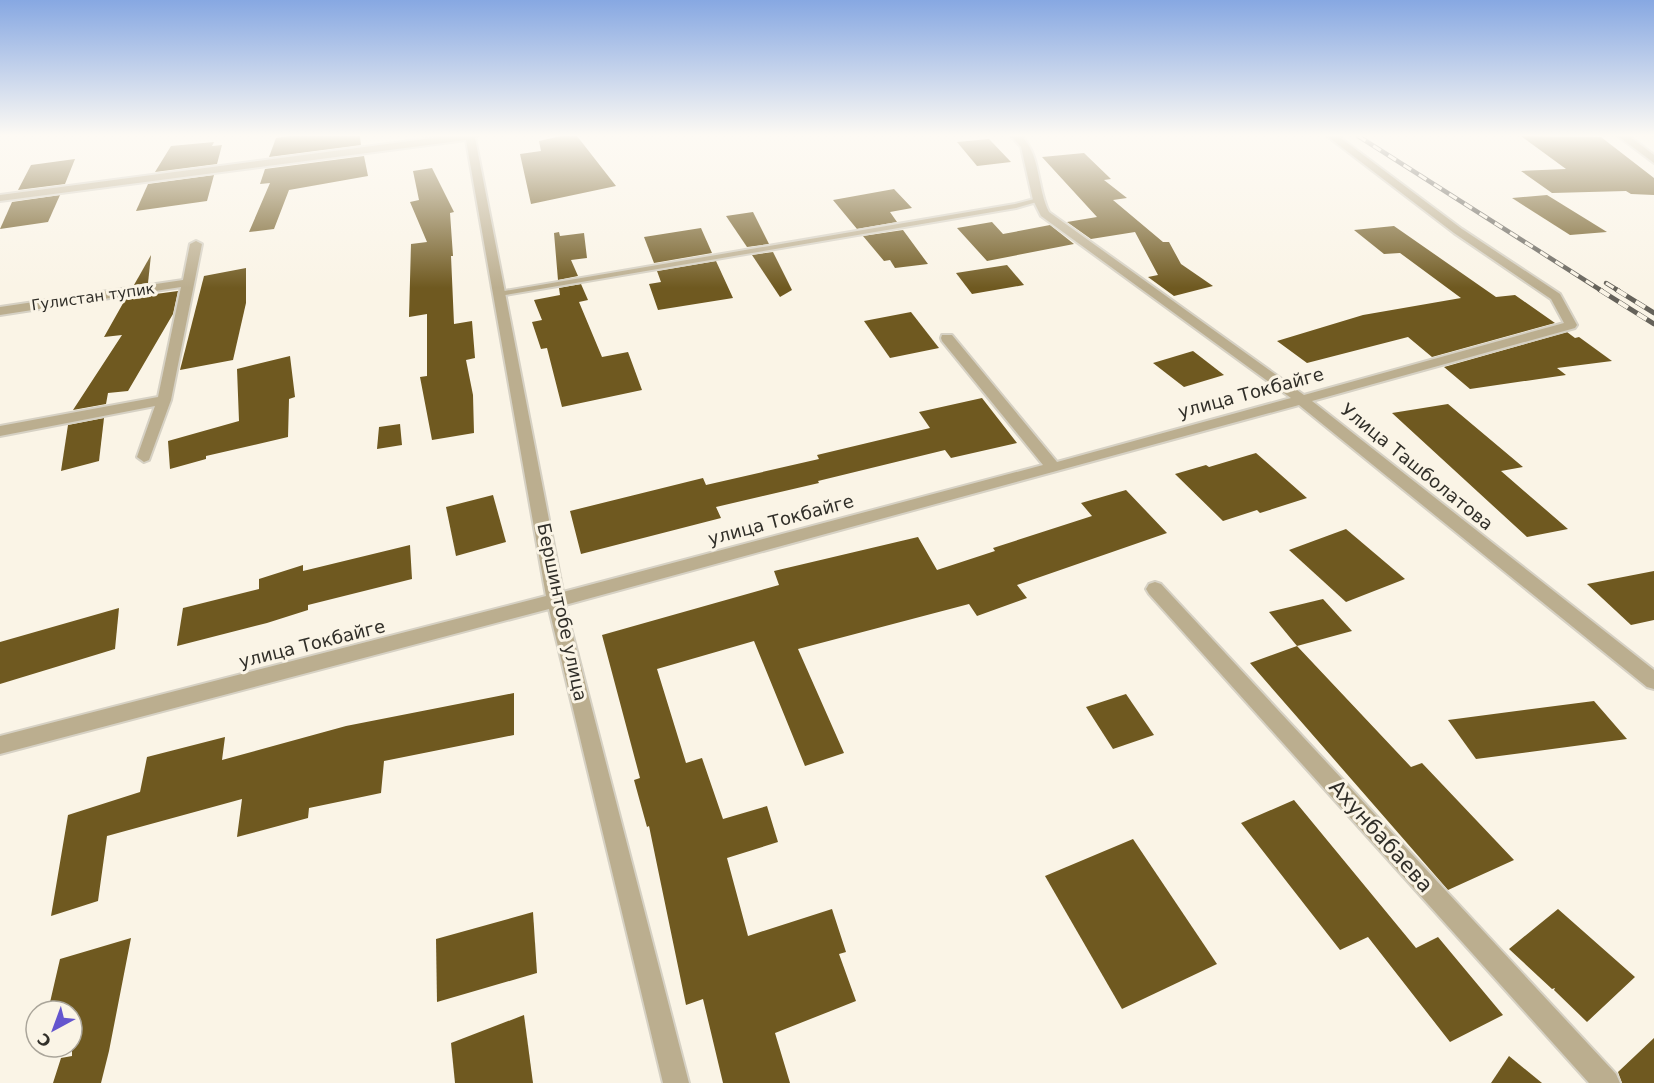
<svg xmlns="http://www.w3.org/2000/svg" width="1654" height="1083" font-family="'DejaVu Sans',sans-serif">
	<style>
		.building { fill: #6f5920 }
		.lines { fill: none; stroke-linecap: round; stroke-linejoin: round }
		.service-casing { stroke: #d6d1c4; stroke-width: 4 }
		.minor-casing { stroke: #d6d1c4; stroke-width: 4 }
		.service { fill: #bbae8f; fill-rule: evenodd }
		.minor { fill: #bbae8f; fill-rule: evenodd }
		.rail-far1-casing { stroke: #65625a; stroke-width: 4.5 }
		.rail-casing { stroke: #65625a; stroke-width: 5 }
		.rail-far1 { stroke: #faf4e6; stroke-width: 3; stroke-dasharray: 9; stroke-linecap: butt }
		.rail { stroke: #faf4e6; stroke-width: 4; stroke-dasharray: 11; stroke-linecap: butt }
		.labels { text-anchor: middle; stroke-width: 6; stroke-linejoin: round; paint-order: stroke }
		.far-street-label { font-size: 15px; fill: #312f29; stroke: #faf4e6 }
		.street-label { font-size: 18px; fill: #312f29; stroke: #faf4e6 }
		.near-street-label { font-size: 21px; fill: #312f29; stroke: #faf4e6 }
	</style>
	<rect width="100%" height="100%" fill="#faf4e6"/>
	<g class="building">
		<polygon points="289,136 360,136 361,145 269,157 276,138"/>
		<polygon points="561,136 577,136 616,186 531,204 520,154 541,151 539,141"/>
		<polygon points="1521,136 1601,137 1654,178 1654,195 1631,194 1626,191 1552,193 1521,171 1566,169"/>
		<polygon points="989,139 1011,162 977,166 957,142"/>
		<polygon points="214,142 212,146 222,145 217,164 155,172 171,146"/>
		<polygon points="1084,153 1111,179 1104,180 1127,198 1113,200 1163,242 1169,242 1181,264 1213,286 1174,296 1148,277 1158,275 1135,232 1091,239 1067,222 1097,217 1042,157"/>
		<polygon points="364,156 368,176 289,190 274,229 249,232 270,183 260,184 265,169"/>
		<polygon points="75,159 65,184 18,190 31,165"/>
		<polygon points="432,168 454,212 450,213 453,256 451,256 454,324 472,321 475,358 466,360 473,395 474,433 432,440 420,377 427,376 427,314 409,317 411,244 427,242 410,202 419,200 413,171"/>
		<polygon points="214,175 207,201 136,211 148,184"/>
		<polygon points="894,189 912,208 890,212 897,222 857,229 833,200"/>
		<polygon points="60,195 48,222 0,229 12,202"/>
		<polygon points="1547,195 1607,232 1570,235 1512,198"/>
		<polygon points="753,212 769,244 747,247 726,216"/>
		<polygon points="992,222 1003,234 1050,225 1074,244 987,261 957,228"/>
		<polygon points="1394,226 1496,297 1515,295 1555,323 1432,357 1408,337 1307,363 1277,341 1363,315 1461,298 1400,253 1384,254 1354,230"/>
		<polygon points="701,228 712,253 654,263 644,237"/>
		<polygon points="903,230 928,264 895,268 890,260 884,261 863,236"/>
		<polygon points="559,232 560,236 584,233 587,258 571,260 578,276 558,280 554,233"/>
		<polygon points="773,252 792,290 780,297 752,255"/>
		<polygon points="151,255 148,283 134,285"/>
		<polygon points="716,261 733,298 658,310 649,284 661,282 657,271"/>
		<polygon points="1007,265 1024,285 972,294 956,273"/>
		<polygon points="246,268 246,303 233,360 180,370 204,276"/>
		<polygon points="581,284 588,300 579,302 602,357 628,352 642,390 562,407 547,348 541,349 532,322 542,320 534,300 560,295 559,288"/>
		<polygon points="178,291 173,314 128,391 108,393 106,404 73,410 122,335 104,337 126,298"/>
		<polygon points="911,312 939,348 890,358 864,321"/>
		<polygon points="1567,332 1575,338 1579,337 1612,361 1557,368 1566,375 1470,389 1444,367"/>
		<polygon points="1193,351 1224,375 1184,387 1153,363"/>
		<polygon points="290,356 295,397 289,399 288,437 206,456 206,459 170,469 168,441 239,421 237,369"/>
		<polygon points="982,398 1017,443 951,458 945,450 818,481 819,483 716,507 721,518 581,554 570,511 703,478 706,485 819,459 817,455 930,428 919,412"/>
		<polygon points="1448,404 1523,467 1501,471 1568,529 1527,537 1392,413"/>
		<polygon points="104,418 99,461 61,471 68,425"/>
		<polygon points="400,424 402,445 377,449 379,427"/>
		<polygon points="1256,453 1307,498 1260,513 1257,510 1223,521 1175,474 1206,465 1209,467"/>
		<polygon points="1126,490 1167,533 1017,585 1027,598 977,616 969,604 798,649 844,753 805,766 754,641 657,669 686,763 702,758 723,819 767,806 778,842 727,858 748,936 832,909 846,952 839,954 856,1001 775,1033 790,1083 723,1083 703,999 686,1005 649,826 647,827 634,780 640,778 602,635 779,585 774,571 918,537 937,570 995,551 993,548 1092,516 1081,503"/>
		<polygon points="493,495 506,542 456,556 446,507"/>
		<polygon points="1346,529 1405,579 1346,602 1289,550"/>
		<polygon points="410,545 412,579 308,605 308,610 267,623 177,646 183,608 259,589 259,579 303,565 303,571"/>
		<polygon points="1654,571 1654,620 1631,625 1587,584"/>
		<polygon points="1323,599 1352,631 1297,646 1269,612"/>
		<polygon points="119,608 115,649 0,684 0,642"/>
		<polygon points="1297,646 1411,767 1422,763 1514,860 1448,890 1250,663"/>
		<polygon points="514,693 514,735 384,761 381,793 309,808 308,818 237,837 242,799 107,836 98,901 51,916 68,815 140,792 147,757 225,737 222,760 346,726"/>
		<polygon points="1126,694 1154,735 1113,749 1086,707"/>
		<polygon points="1594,701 1627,739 1476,759 1448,720"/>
		<polygon points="1294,800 1416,948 1438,937 1503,1015 1450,1042 1368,937 1340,950 1241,823"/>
		<polygon points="1133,839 1217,964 1122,1009 1045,876"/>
		<polygon points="1558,909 1635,977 1587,1022 1554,990 1555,988 1552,989 1509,949"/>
		<polygon points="533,912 537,973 437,1002 436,939"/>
		<polygon points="131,938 109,1051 101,1083 53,1083 61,1058 72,1056 72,1011 48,1011 60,959"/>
		<polygon points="524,1015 533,1083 455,1083 451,1043"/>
		<polygon points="1654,1038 1654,1083 1622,1083 1618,1072"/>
		<polygon points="1509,1056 1542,1083 1491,1083"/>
	</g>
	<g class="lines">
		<defs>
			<polygon id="service" points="1038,198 1040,199 1040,201 1016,208 499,296 495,294 499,292 1015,204"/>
			<g id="minor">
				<path d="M448 136H477L475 138 563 592 1043 465 942 341 941 338 942 335H952L1057 462 1291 398 1041 216 1033 200 1021 147 1011 136H1021C1041 154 1037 189 1049 212L1304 395 1564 323 1551 299 1454 233 1327 136H1338L1462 229 1560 294 1577 325 1575 328 1312 401 1654 670V689L1647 687 1299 405 565 605 689 1083H663L549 609 0 754V736L546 596 466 140 0 201V195Z"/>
				<polygon points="1618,136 1629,136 1654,155 1654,163"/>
				<polygon points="196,241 202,244 171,400 149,460 144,462 137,457 155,406 0,436 0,426 158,397 181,287 0,315 0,307 183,280 190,244"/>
				<polygon points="1155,582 1161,584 1616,1074 1620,1083 1589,1083 1149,594 1146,589 1149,584"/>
			</g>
		</defs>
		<use href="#service" class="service-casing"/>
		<use href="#minor" class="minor-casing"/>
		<use href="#service" class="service"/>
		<use href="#minor" class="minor"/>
		<defs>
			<g id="rail-far1">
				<polyline points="1358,136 1602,291"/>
				<polyline points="1606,283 1619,291"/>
			</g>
			<g id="rail">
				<polyline points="1600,290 1654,324"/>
				<polyline points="1617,290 1654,313"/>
			</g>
		</defs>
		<use href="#rail-far1" class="rail-far1-casing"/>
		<use href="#rail" class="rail-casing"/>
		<use href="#rail-far1" class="rail-far1"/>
		<use href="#rail" class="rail"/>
	</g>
	<linearGradient id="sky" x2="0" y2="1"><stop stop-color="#87a8e2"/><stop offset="0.47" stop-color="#fdfaf4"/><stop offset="1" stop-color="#fdfaf4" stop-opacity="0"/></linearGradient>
	<rect width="1654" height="288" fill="url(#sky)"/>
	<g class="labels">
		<g class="far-street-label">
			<text transform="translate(93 297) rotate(-8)" y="5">Гулистан тупик</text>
		</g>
		<g class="street-label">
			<text transform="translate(1251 393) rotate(-15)" y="6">улица Токбайге</text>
			<text transform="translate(1417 467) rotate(39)" y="6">Улица Ташболатова</text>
			<text transform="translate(781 520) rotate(-15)" y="6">улица Токбайге</text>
			<text transform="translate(562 612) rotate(78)" y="6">Бершинтобе улица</text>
			<text transform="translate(312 644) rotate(-14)" y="6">улица Токбайге</text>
		</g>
		<g class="near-street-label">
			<text transform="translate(1381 836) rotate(48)" y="7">Ахунбабаева</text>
		</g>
	</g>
	<g transform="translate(54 1029) rotate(221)"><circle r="28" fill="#faf4e6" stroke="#aaa59a" stroke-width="1.5"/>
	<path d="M0-4.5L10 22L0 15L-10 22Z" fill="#6455ce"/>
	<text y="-9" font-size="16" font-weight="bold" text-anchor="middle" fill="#312f29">С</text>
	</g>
</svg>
